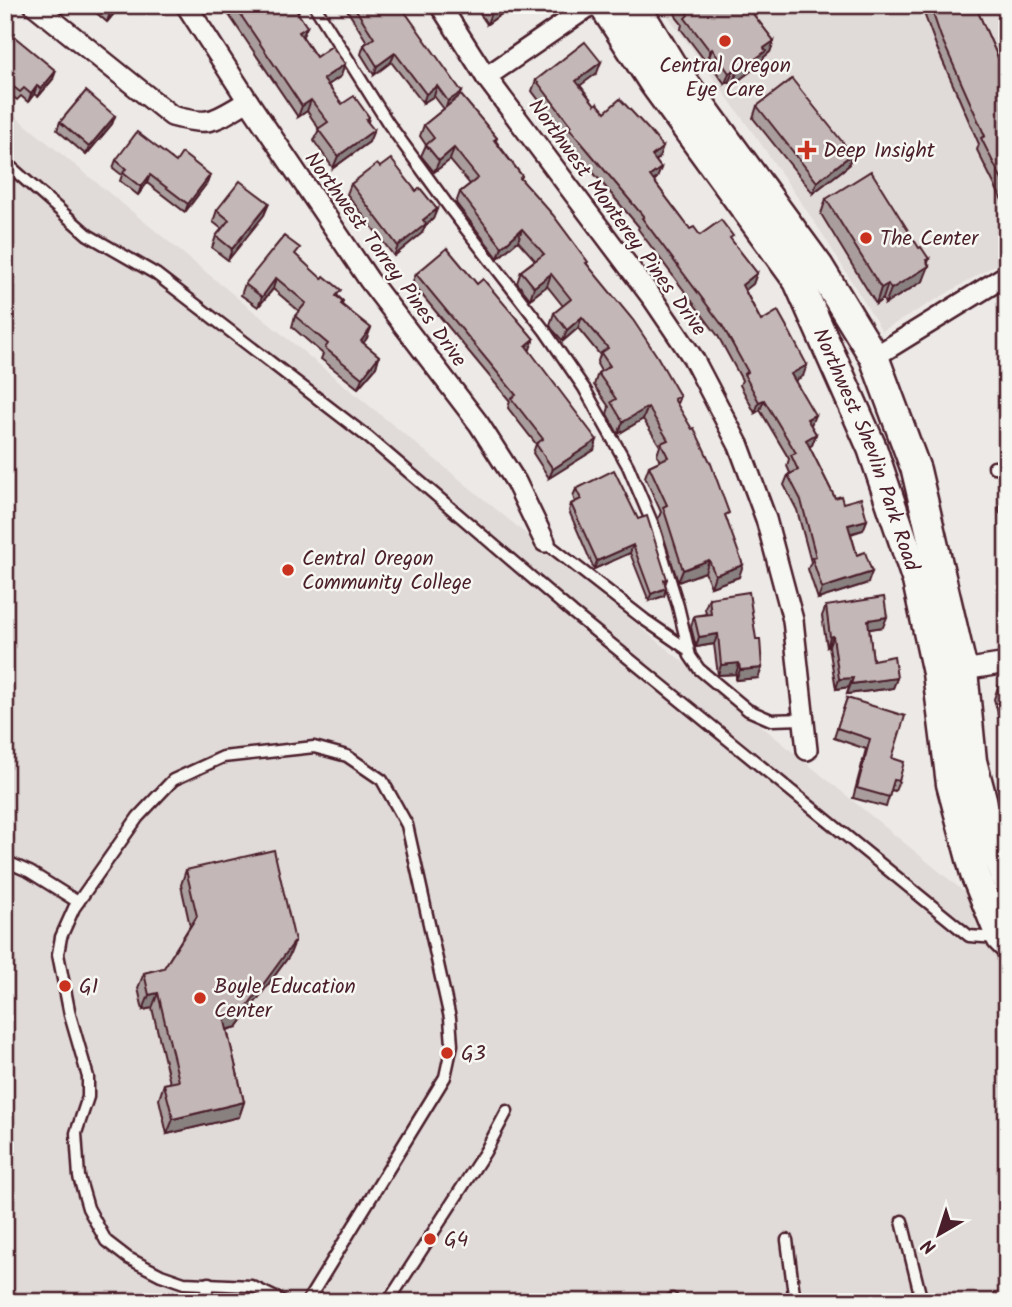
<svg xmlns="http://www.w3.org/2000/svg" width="1012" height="1307" font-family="Kalam,sans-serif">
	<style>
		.built { fill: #e0dad8 }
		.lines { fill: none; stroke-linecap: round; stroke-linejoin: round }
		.lane-casing { stroke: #4a1f2b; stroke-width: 15 }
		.street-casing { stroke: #4a1f2b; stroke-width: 24 }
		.secondary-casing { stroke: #4a1f2b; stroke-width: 33 }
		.lane { stroke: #f6f6f2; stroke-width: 10 }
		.street { stroke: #f6f6f2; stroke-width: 19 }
		.secondary { stroke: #f6f6f2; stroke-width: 28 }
		.wall { fill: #a99d9d; stroke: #4a1f2b; stroke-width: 2 }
		.shaded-wall { fill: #898080; stroke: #4a1f2b; stroke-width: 2 }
		.building { fill: #c4b7b7; stroke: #4a1f2b; stroke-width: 2 }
		.poi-dot { fill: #c8321e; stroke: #f6f6f2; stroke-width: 2.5 }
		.labels { text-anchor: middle; stroke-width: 5; stroke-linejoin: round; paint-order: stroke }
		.poi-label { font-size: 21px; fill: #4a1f2b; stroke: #f6f6f2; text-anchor: start }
		.street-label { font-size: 21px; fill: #4a1f2b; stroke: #f6f6f2 }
	</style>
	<rect width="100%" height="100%" fill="#ece9e6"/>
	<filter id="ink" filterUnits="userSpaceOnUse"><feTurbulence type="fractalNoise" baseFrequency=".0143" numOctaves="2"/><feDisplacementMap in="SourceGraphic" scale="14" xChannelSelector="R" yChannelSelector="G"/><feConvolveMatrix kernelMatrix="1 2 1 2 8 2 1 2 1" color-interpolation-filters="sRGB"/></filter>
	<g filter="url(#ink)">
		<g class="built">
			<polygon points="660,5 992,5 1007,46 1007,258 882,331 822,233 759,141"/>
			<polygon points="5,108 968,895 1007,976 1007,1302 5,1302"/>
		</g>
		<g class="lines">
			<defs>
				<g id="lane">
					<polyline points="314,5 388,123 452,211 545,331 584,388 628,466 653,525 678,606 690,656 699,669 748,710 771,720 804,719"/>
					<polyline points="5,162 88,235 156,274 369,438 573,613 969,936 997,938"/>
					<polyline points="994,467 1007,468"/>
					<polyline points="1005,509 1007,509"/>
					<polyline points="545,542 645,620 687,649"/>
					<polyline points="5,861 30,872 78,902"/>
					<polyline points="902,1221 922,1302"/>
					<polyline points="787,1240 795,1302"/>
					<polyline points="672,1299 672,1302"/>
					<polyline points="203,1302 209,1283"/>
					<polyline points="284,1302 251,1286 184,1283 161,1275 128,1258 106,1241 88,1208 79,1177 76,1133 88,1097 88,1077 70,1015 58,954 61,937 74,908 138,817 173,780 223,757 314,747 347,756 382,780 407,825 450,1018 452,1045 445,1077 307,1302"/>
					<polyline points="388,1302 485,1152 507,1111"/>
				</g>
				<g id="street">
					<path d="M34 5 172 116C212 127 213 121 248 101"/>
					<polyline points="186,5 248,101 369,280 479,424 516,482 545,542"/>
					<polyline points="440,5 486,77 653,299 693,358 739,446 766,519 793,620 807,750"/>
					<polyline points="1006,5 1007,6"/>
					<polyline points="486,77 591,5"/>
					<polyline points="874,357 1007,275"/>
					<polyline points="951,672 1007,663"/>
				</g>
				<g id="secondary">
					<path id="s1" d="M603 5 653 82 798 281 872 448 917 581 937 673 951 784 975 874 1001 938 1007 944"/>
					<polyline points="635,5 672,66 819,267 874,357 916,470 963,671 972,761 996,852 1007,879"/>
				</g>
			</defs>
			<use href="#lane" class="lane-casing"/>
			<use href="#street" class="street-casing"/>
			<use href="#secondary" class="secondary-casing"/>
			<use href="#lane" class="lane"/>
			<use href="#street" class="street"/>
			<use href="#secondary" class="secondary"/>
		</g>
		<g class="wall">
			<polygon points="87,5 121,5 107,22"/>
			<polygon points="230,5 301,5 298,13 303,37 316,57 341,76 328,85 342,104 369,117 368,122 369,142 333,168 314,141 319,129 307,111 298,117 227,12"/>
			<polygon points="347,5 400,5 461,96 497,138 496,141 522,176 521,179 587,264 680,396 677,404 727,520 739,577 711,587 705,572 678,582 658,519 661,512 645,477 649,466 660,461 657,455 660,446 643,419 618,434 607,414 609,407 594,385 598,373 601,371 597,364 600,355 578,328 563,341 552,329 550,325 554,313 563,306 547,286 530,299 517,283 521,271 535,260 518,241 498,258 456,203 460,192 470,184 450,160 434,172 421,156 426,145 420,136 424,125 444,109 434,96 423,103 391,62 374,75 361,54 364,45 367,42 346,8"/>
			<polygon points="474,5 514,5 487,24"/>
			<polygon points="672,5 746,5 774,41 770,52 764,57 762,63 732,85 729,81 725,84 708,61 706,62 681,29 682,24 677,18"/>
			<polygon points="921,5 977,5 976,8 1007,78 1007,210 977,150 979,144 937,48"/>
			<polygon points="5,29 53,79 38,97 34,94 28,102 21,96 17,100 5,90"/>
			<polygon points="597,73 580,85 595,105 605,112 659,158 656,161 661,168 657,178 654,181 690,229 700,235 731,240 757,273 753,284 745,290 761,321 803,376 795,380 811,426 816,434 812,445 809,446 835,498 867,520 863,530 851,534 857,555 868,583 818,599 808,569 811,562 797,510 784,485 788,475 790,473 787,466 789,459 760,410 755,413 740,385 742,380 718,336 638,229 639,227 565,139 566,136 532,91 536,80"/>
			<polygon points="757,106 852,154 848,166 813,193 753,118"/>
			<polygon points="115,116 112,124 86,155 57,130 60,122"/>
			<polygon points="116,160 176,162 210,175 207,183 185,212 147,183 138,195 120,181 122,175 113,168"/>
			<polygon points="380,167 416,191 437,209 433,219 425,226 422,233 394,256 347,194 351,184"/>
			<polygon points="826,199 919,248 929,259 923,281 885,304 883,299 876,304 821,214"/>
			<polygon points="269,203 264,215 228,260 212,248 216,236 222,229 213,222 217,210"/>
			<polygon points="297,256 343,301 342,305 367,338 363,343 379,356 376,367 358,388 321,359 323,354 292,327 295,316 299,311 273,289 258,307 241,295 245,284"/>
			<polygon points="416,274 530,349 529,350 594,450 549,478 533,453 536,444 508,408 510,401 412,283"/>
			<polygon points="576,489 667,579 665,585 666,588 664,596 649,601 630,553 594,569 569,511 571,504 575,502 573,496"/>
			<polygon points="709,598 756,639 762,668 758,678 736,680 736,674 718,675 714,644 696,647 691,627 694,616 706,614 705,608"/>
			<polygon points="826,606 883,627 869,629 873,660 897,678 893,688 847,694 849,687 836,689 829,646 827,647 822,616"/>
			<polygon points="998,687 1007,711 998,713 994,699"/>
			<polygon points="847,698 892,758 899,781 895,791 891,790 886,807 853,798 866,749 834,738"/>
			<polygon points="1007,740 1007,772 1001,752 1005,741"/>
			<polygon points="186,870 295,941 289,956 237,1027 227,1030 244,1102 239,1117 167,1134 159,1099 164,1084 170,1083 152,1008 143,1010 138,988 144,973 164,968 190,926 181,885"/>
		</g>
		<g class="shaded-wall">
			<polygon points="115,5 121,5 107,22 111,10"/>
			<polygon points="296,5 301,5 298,12 289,19 294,7"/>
			<polygon points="502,5 514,5 487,24 491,13"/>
			<polygon points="307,27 302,38 299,32"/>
			<polygon points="774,41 770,52 764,57 762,63 732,85 737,73 764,48"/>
			<polygon points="712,49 708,61 706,62 710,51"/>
			<polygon points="395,53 391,62 374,75 377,66"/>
			<polygon points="601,62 597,73 573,91 576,81"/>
			<polygon points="345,64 341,76 319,91 323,79"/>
			<polygon points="734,70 729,81 725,84 729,73"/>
			<polygon points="56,71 53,79 38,97 41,89"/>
			<polygon points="37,86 34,94 28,102 31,94"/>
			<polygon points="437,86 434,96 423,103 426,94"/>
			<polygon points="462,92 459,101 445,111 448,101"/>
			<polygon points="311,100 307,111 298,117 302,106"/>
			<polygon points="115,116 112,124 86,155 89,147"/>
			<polygon points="374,130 369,142 333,168 338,156"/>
			<polygon points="663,147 659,158 648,167 652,156"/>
			<polygon points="454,148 450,160 434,172 439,161"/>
			<polygon points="852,154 848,166 813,193 817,182"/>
			<polygon points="661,168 657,178 646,187 650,176"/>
			<polygon points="150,175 147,183 138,195 141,187"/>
			<polygon points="210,175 207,183 185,212 188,204"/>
			<polygon points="269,203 264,215 228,260 232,249"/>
			<polygon points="437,209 433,219 425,226 422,233 394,256 398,246 423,220"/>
			<polygon points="522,229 518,241 498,258 502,247"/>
			<polygon points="929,259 926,267 929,266 923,281 885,304 891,289"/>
			<polygon points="757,273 753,284 738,296 742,285"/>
			<polygon points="551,274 547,286 530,299 534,287"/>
			<polygon points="276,278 273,289 258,307 262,297"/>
			<polygon points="888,284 883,299 876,304 881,288"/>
			<polygon points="582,317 578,328 563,341 567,330"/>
			<polygon points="371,328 367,338 357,352 361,341"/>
			<polygon points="534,339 530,349 523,355 526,346"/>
			<polygon points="379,356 376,367 358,388 362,378"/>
			<polygon points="807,365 803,376 787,385 791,374"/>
			<polygon points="764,400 760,410 755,413 759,402"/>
			<polygon points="648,407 643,419 618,434 623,422"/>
			<polygon points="815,415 811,425 803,430 807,419"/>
			<polygon points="816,434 812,445 802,451 806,440"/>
			<polygon points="597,440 594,450 549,478 553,469"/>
			<polygon points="867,520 863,530 844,535 848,525"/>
			<polygon points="633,545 630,553 594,569 597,561"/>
			<polygon points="709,560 705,572 678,582 683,570"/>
			<polygon points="743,565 739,577 711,587 715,575"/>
			<polygon points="872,572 868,583 818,599 822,588"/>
			<polygon points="666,588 664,596 649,601 651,594"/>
			<polygon points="887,617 883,627 864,630 868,620"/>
			<polygon points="718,634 714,644 696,647 699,637"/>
			<polygon points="833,636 829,646 827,647 830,637"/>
			<polygon points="739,663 736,674 718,675 721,665"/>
			<polygon points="762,668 758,678 736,680 740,670"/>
			<polygon points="853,678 849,687 836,689 839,679"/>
			<polygon points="897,678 893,688 847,694 851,684"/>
			<polygon points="1007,701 1007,711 998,713 1002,702"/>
			<polygon points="295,941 289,956 237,1027 218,1032 224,1017"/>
			<polygon points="158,993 152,1008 143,1010 149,995"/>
			<polygon points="244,1102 239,1117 167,1134 173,1119"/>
		</g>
		<g class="building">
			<polygon points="105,5 115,5 111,10"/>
			<polygon points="234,5 296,5 294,7 307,27 299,32 316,57 332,46 345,64 323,79 342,104 354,96 369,117 366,120 374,130 338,156 318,129 328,122 311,100 302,106"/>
			<polygon points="353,5 400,5 462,92 448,101 437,86 426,94 395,53 377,66 364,45 374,38"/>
			<polygon points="486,5 502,5 491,13"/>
			<polygon points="681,5 746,5 774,41 764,48 766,51 737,73 734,70 729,73 712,49 710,51 685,18 688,15"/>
			<polygon points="930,5 975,5 1007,78 1007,190 981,138 985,136 941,37"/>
			<polygon points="5,29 56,71 41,89 37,86 31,94 24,88 20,92 5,80 5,77 7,75 5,74"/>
			<polygon points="585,42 601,62 576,81 595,105 597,103 605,112 620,99 649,130 663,147 652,156 661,168 650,176 690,229 694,227 700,235 721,220 733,236 730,238 757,273 742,285 761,321 778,311 787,327 807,365 791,374 815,415 807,419 816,434 806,440 835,498 841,496 843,503 861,498 867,520 848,525 857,555 865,552 872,572 822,588 812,558 816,557 801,500 788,475 798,470 791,455 796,453 764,400 759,402 744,374 748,372 722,325 642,218 644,217 569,128 571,126 536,80"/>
			<polygon points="792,79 852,154 817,182 757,106"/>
			<polygon points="86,91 115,116 89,147 60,122"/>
			<polygon points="461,95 497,138 494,140 522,176 520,178 553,215 588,262 586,263 633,320 657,356 680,396 674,399 692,429 694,428 711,464 729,513 725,515 743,565 715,575 709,560 683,570 663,507 667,505 649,466 668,457 661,443 668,440 648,407 623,422 611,402 616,399 598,373 610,366 601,353 608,348 582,317 567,330 557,317 554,313 571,299 551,274 534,287 521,271 544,254 522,229 502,247 460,192 478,178 454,148 439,161 426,145 434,138 424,125"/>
			<polygon points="137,132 176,162 182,153 210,175 188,204 150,175 141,187 123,173 126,169 116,160"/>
			<polygon points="391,159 416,191 420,188 437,209 423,220 426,224 398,246 351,184 377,164 380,167"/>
			<polygon points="871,171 919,248 921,247 929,259 926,260 929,266 891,289 888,284 881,288 826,199"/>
			<polygon points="240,181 269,203 232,249 216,236 229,220 217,210"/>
			<polygon points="284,236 300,248 295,254 322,279 324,276 341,290 336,296 343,301 341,304 371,328 361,341 379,356 362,378 325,348 328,344 295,316 306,303 276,278 262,297 245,284"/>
			<polygon points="447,248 477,284 483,279 534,339 526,346 597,440 553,469 536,444 543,439 511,398 516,395 416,274"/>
			<polygon points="614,470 638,519 647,516 667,579 664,580 666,588 651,594 633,545 597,561 571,504 581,499 576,489"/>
			<polygon points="749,592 756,639 760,639 762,668 740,670 739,663 721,665 718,634 699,637 694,616 711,614 709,598"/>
			<polygon points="884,597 887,617 868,620 873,660 894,656 897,678 851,684 853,678 839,679 833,636 830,637 826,606"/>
			<polygon points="1007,685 1007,701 1002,702 998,687"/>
			<polygon points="847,698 905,716 892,758 904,762 899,781 894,780 889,797 857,788 870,739 837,728"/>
			<polygon points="274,850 295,941 243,1012 224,1017 244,1102 173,1119 164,1084 179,1081 158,993 149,995 144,973 164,968 197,916 186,870"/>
		</g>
	</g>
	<g class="poi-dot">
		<circle cx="725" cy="41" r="7"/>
		<path d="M803.5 139.5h7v7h7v7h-7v7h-7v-7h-7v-7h7z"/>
		<circle cx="866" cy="238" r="7"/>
		<circle cx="288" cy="570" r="7"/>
		<circle cx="65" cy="986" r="7"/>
		<circle cx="200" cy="998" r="7"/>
		<circle cx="447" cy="1053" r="7"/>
		<circle cx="430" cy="1239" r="7"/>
	</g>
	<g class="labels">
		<g class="poi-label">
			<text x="725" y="72" text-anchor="middle">Central Oregon<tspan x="725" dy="24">Eye Care</tspan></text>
			<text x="823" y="157">Deep Insight</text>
			<text x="880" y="245">The Center</text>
			<text x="302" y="565">Central Oregon<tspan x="302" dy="24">Community College</tspan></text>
			<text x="79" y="993">G1</text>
			<text x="214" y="993">Boyle Education<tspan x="214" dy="24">Center</tspan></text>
			<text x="461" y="1060">G3</text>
			<text x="444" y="1246">G4</text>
		</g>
		<g class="street-label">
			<text transform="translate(618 217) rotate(54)" y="7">Northwest Monterey Pines Drive</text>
			<text transform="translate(386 259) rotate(54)" y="7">Northwest Torrey Pines Drive</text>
			<text dy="7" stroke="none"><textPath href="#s1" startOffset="520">Northwest Shevlin Park Road</textPath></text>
		</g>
	</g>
	<rect width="1012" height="1307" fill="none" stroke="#f6f6f2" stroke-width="28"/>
	<rect x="14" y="14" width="984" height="1279" fill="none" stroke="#4a1f2b" stroke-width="2.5" filter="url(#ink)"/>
	<g transform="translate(939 1234) rotate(219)" stroke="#f6f6f2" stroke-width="5" paint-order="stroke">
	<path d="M0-5L12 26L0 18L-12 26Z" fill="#4a1f2b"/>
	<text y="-10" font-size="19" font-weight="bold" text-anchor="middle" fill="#4a1f2b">N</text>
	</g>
</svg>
